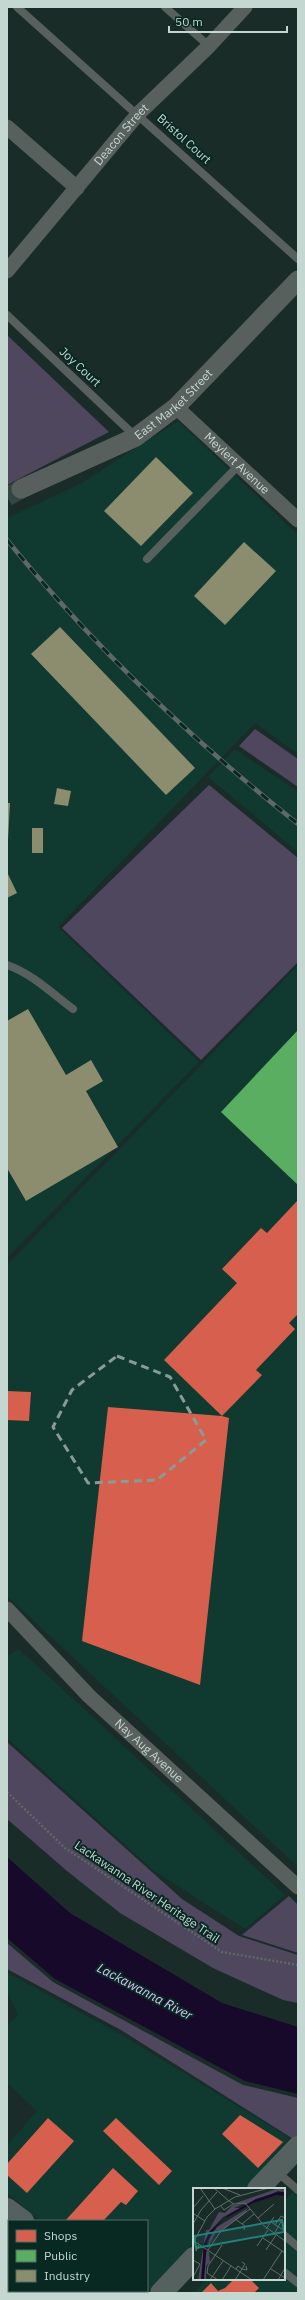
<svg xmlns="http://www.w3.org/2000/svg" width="305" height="2300" font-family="'IBM Plex Sans',sans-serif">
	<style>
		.built { fill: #103930 }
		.green { fill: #4e475e }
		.water { fill: #17092a }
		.shops { fill: #d6604d }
		.public { fill: #5aae61 }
		.industry { fill: #8c8c6e }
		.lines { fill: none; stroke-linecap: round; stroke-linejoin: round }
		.tertiary-tunnel { stroke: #344641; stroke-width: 19; stroke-dasharray: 19 10; stroke-linecap: butt }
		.path { stroke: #5f6865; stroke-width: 2.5; stroke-dasharray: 2 2; stroke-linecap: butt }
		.service { stroke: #58605e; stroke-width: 8 }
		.minor { stroke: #58605e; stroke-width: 15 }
		.tertiary { stroke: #58605e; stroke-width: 19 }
		.primary { stroke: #55615e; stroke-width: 22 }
		.rail-casing { stroke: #606866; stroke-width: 4.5 }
		.rail { stroke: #082921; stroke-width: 3; stroke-dasharray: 9; stroke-linecap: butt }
		.marked { fill: none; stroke: #899b96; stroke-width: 3; stroke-dasharray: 8 5; stroke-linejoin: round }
		.labels { text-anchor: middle; stroke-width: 4; stroke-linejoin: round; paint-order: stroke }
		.street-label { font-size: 12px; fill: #c5d7d1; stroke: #082921 }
		.water-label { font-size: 13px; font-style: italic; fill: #dac4fd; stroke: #082921 }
		.inset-road { fill: none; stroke: #5e706c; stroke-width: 1 }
		.view { fill: #218078; fill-opacity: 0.15; stroke: #218078; stroke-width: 2 }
		.inset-edge { fill: none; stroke: #c5d7d1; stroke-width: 2 }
	</style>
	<rect width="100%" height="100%" fill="#1a2c28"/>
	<g class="built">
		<polygon points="178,421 298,535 298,754 255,723 58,927 199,1062 7,1258 7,518 80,484"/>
		<polygon points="235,749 298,792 298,852 208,777"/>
		<polygon points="298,965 298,1867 7,1596 7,1265"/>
		<polygon points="19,1649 285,1895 245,1929 154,1871 7,1738 7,1656"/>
		<polygon points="8,1973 122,2035 290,2138 244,2189 194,2189 194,2243 148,2292 140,2291 147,2291 147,2221 40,2221 7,2193 7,2145 37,2111 7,2083 7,2026 18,2015 7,1991"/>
		<polygon points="298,2187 298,2293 194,2293 207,2279 284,2279 284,2201"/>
	</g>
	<g class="green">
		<polygon points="7,335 109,432 7,485"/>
		<polygon points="255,729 298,759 298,787 239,746"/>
		<polygon points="209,785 298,858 298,962 201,1060 62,928"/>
		<polygon points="7,1742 182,1899 239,1936 298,1955 298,2003 283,2000 213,1968 120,1913 67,1871 7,1819"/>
		<polygon points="289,1896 298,1905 298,1953 242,1935"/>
		<polygon points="7,1943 53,1982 243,2085 298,2098 298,2142 121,2030 7,1969"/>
		<polygon points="9,2243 9,2291 68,2291 70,2293 7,2293 7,2245"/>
	</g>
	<polygon class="water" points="7,1857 70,1913 222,2003 298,2027 298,2094 245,2081 55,1979 7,1938"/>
	<g class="shops">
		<polygon points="298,1200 298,1314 289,1323 295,1329 256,1370 262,1375 222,1416 229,1418 200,1685 82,1641 108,1407 222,1416 164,1360 237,1283 222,1269 261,1228 267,1233"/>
		<polygon points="7,1391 31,1392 29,1421 7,1420"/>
		<polygon points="240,2115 283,2142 258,2168 222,2134"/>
		<polygon points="48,2118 74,2141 27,2193 7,2175 7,2164"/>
		<polygon points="116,2118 172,2171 159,2185 103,2131"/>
		<polygon points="113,2168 138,2191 126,2205 121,2202 103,2221 65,2221"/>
		<polygon points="234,2279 250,2279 259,2288 254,2293 201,2293 211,2283 218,2291 225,2288"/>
	</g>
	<polygon class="public" points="298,1030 298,1185 221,1112"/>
	<g class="industry">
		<polygon points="156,457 193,493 141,546 104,511"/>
		<polygon points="244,542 276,571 225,625 194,596"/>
		<polygon points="60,627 195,768 166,795 31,654"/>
		<polygon points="57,788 71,791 68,806 54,804"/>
		<polygon points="7,803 10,803 8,840 7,840"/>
		<rect x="32" y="828" width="11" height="25"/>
		<polygon points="7,872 17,893 7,898"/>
		<polygon points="28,1009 66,1075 91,1060 103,1081 86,1091 118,1147 26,1201 7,1168 7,1021"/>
	</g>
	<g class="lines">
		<polyline class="tertiary-tunnel" points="7,497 21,489"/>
		<polyline class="path" points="7,1792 65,1848 222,1952 298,1965"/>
		<g class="service">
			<polyline points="17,7 298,259"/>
			<polyline points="165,7 209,46"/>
			<polyline points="7,315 136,437"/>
			<polyline points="147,559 239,465"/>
			<path d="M7 965C31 973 53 994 73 1009"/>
			<polyline points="276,2171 298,2190"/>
			<polyline points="284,2235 298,2247"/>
			<polyline points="284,2272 298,2283"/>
		</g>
		<g class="minor">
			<polyline points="7,127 77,188"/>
			<path id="s1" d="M7 271 138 114 209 46 245 7"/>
			<path id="s2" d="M176 407 298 520"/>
			<path id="s3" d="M7 1609 89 1696 298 1887"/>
		</g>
		<path class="tertiary" id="s4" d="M21 489 136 437 176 407 298 280"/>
		<g class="primary">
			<polyline points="258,2189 298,2147"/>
			<polyline points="7,2209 23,2221"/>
			<polyline points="112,2291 115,2293"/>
			<polyline points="161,2293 194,2258"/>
		</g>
		<defs>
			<path id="rail" d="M7 540C92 645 192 740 298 824"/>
		</defs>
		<use href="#rail" class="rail-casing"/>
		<use href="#rail" class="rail"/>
	</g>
	<path class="marked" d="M117 1356 170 1377 206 1440 157 1480 88 1483 53 1427 72 1390Z"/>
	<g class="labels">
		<g class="street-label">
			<text dy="4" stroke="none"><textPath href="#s1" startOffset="178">Deacon Street</textPath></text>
			<text transform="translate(184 139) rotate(42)" y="4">Bristol Court</text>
			<text transform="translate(80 367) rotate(43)" y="4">Joy Court</text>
			<text dy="4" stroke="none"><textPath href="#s4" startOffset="176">East Market Street</textPath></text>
			<text dy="4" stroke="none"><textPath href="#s2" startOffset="83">Meylert Avenue</textPath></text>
			<text dy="4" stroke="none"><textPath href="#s3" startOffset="201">Nay Aug Avenue</textPath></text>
			<text transform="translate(147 1892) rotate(34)" y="4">Lackawanna River Heritage Trail</text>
		</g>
		<g class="water-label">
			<text transform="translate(145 1991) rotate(28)" y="5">Lackawanna River</text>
		</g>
	</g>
	<g transform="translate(193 2188)">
		<rect width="92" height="92" fill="#1a2c28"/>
		<path d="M86 0H92L88 2 92 1V4L85 3 54 17 43 15ZM50 16 41 20H48L30 29 17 43 11 56 10 67 14 63 16 64 17 74 13 78V92H10L9 84 8 92H5L13 42H16L26 24 32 25 40 17ZM55 20 51 26 26 44 24 42 14 61 17 50 24 39Z" fill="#4e475e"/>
		<path d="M85 4H91L92 8 84 7 60 15 31 31 19 44 14 54 11 92H8L11 56 17 43 38 25 63 11Z" fill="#17092a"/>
		<path class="inset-road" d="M7 0 22 21M21 0 36 13M29 0 47 7M36 13 41 16 52 15 69 35M28 18 31 22 40 16M0 20 10 8M1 26 12 33M65 30 81 16M42 31 52 38 51 42M78 34 92 43M0 36 8 22 24 4M49 36 61 26M70 37 92 53M82 37 88 28 92 30M73 41 81 29M81 46 89 32M70 50 92 65M1 53 59 92M0 55 14 29 22 21 42 9 76 0M4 57 3 63 6 57M64 58 75 42M15 62 28 43 57 21M73 62 83 47M0 72 7 76 0 89M43 81 45 78 49 81 52 76 49 74M78 81 92 90M17 92 30 73M25 92 14 85 15 78 29 57M29 92 38 78M42 92 49 81 54 82 53 78M70 92 89 63M85 92 92 80"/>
		<path class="view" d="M89 32 91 44 3 60 1 48Z"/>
		<rect width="92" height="92" class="inset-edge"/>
	</g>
	<rect width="305" height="2300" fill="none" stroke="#c5d7d1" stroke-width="16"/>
	<rect x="8" y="2220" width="140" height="72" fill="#082921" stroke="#546f67"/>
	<rect x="16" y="2230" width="20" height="12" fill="#d6604d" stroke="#546f67"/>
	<text x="44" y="2240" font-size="12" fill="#c5d7d1">Shops</text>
	<rect x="16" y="2250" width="20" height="12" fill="#5aae61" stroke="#546f67"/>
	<text x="44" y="2260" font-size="12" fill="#c5d7d1">Public</text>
	<rect x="16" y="2270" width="20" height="12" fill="#8c8c6e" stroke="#546f67"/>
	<text x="44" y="2280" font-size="12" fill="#c5d7d1">Industry</text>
	<path d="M169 26v6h118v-6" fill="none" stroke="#c5d7d1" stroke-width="2"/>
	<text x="175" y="26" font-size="12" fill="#c5d7d1" stroke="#082921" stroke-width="3" paint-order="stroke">50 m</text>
</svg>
